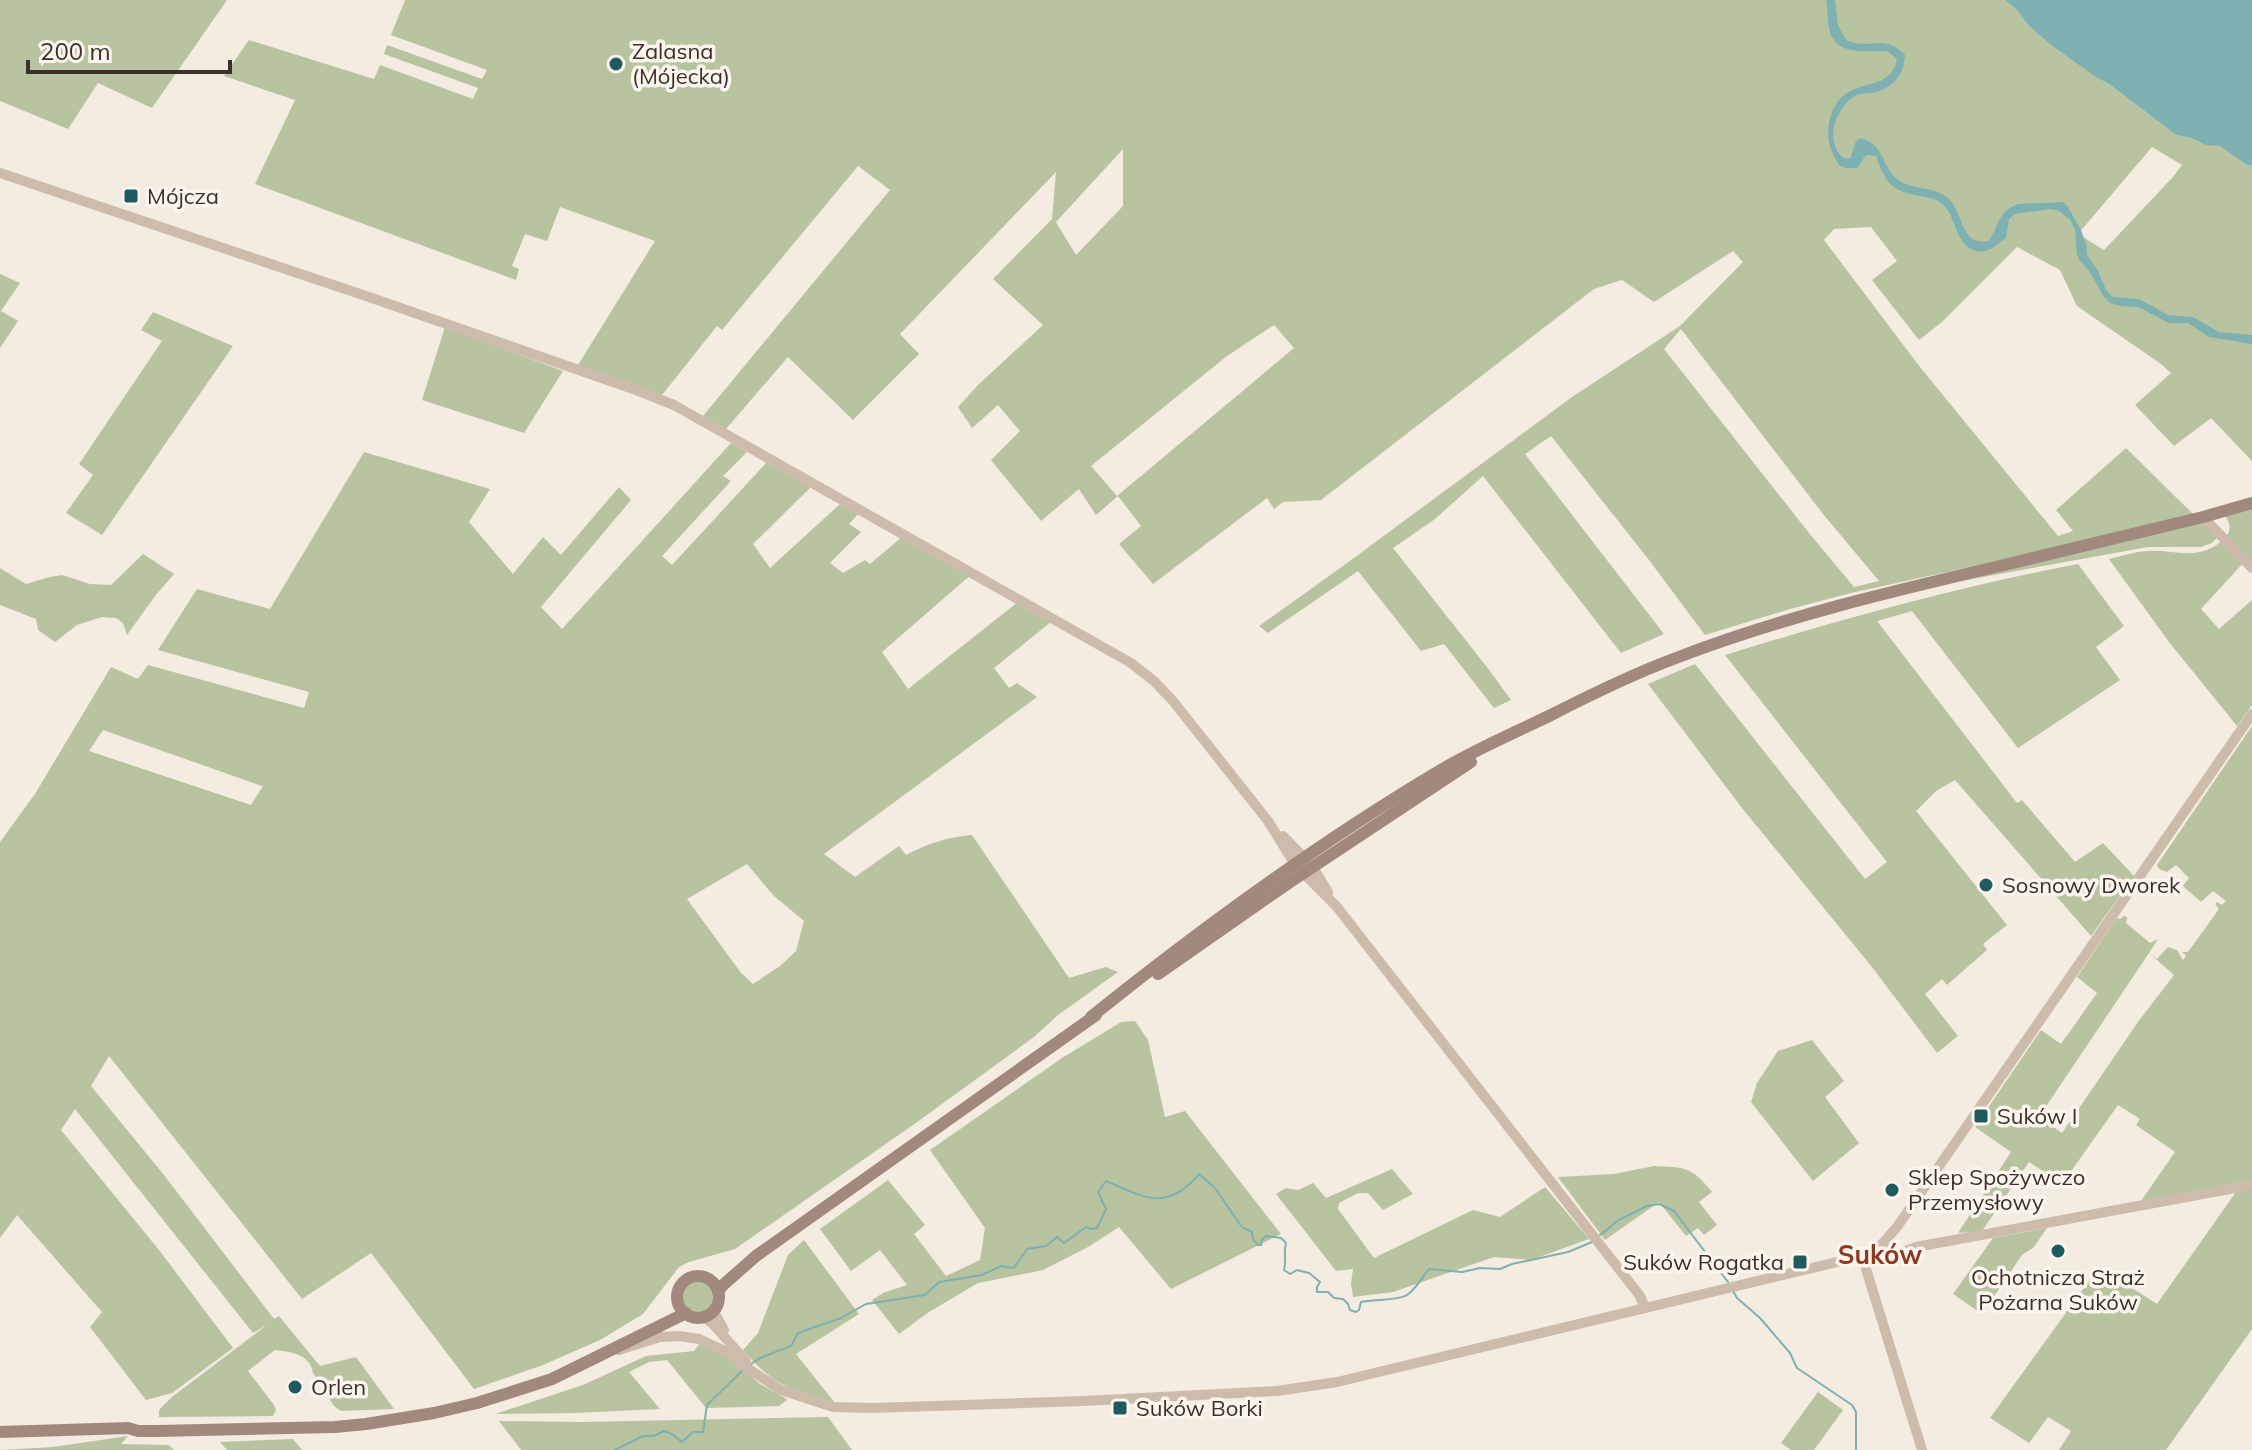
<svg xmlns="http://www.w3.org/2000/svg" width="2252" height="1450" font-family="Mulish,sans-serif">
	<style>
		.green { fill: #b8c4a0; fill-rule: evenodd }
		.water { fill: #7fb0b2 }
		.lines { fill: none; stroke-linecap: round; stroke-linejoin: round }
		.stream { stroke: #7fb0b2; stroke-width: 2 }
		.tertiary { stroke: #cdbbac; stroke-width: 10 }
		.secondary { stroke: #a18a7d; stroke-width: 12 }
		.poi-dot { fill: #1f5a5e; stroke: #fbf5ee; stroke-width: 3 }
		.labels { text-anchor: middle; stroke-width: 7; stroke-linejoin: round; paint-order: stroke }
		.poi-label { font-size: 22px; fill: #3b302b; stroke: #fbf5ee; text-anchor: start }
		.quarter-label { font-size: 26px; font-weight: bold; fill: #8c3b22; stroke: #fbf5ee }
	</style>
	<rect width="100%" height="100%" fill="#f4ebe1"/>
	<g class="green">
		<polygon points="0,0 227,0 152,108 98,83 68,129 0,101"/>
		<path d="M405 0H2005L2018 11 2028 25 2052 46 2097 78 2109 84 2176 135 2191 138 2205 145H2220L2247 165 2252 166V461L2211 418 2174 446 2135 405 2171 373 2161 364 2077 306 2060 270 2017 247 1942 322 1919 340 1872 280 1897 261 1871 227 1834 229 1824 240 1920 367 2058 536 2073 531 2056 510 2126 448 2193 514 2052 549 1851 593 1790 609 1705 635 1649 560 1551 436 1525 454 1664 634 1621 653 1483 476 1435 519 1393 548 1490 671 1511 700 1494 708 1444 644 1421 651 1358 571 1268 633 1259 626 1343 566 1572 397 1680 326 1743 262 1733 251 1654 302 1622 280 1594 289 1321 500 1283 502 1274 509 1267 498 1153 584 1119 544 1141 526 1118 496 1096 515 1079 489 1041 521 991 460 1020 431 998 405 972 428 958 407 978 385 1043 325 993 279 1052 219 1056 172 900 334 919 354 853 420 788 357 726 429 703 416 890 190 858 166 722 330 717 326 662 395 578 365 655 241 560 207 547 241 525 234 512 266 519 269 516 280 255 184 295 100 224 76 249 40 374 79 380 65 473 99 478 88 384 54 387 45 482 79 487 70 391 35ZM2152 147 2182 165 2173 177 2104 250 2078 234ZM1123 149V206L1076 255 1056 222ZM1274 325 1294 348 1117 496 1091 466 1227 356ZM1681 329 1823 514 1879 581 1854 587 1809 533 1664 349Z"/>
		<polygon points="0,274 20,283 1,311 18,321 0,348"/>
		<polygon points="153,312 233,346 102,535 66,513 93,475 79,464 162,341 141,330"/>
		<polygon points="445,327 563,371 524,433 422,400"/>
		<path d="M731 443 747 452 723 476 731 481 662 556 672 565 767 462 812 486 753 544 770 568 840 504 859 513 849 524 861 532 830 563 843 573 865 560 870 564 902 537 973 573 882 652 908 689 1018 602 1052 621 994 668 1009 688 1017 683 1037 697 824 854 855 877 899 846 906 855C927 844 947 837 972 835L1069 978 1106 967 1118 972 1058 1015 1034 1037 913 1125 735 1249 689 1262 679 1267 643 1314 600 1340 543 1365 474 1389 371 1253 302 1299 109 1056 91 1086 164 1175 274 1319 279 1316 320 1366 356 1357 394 1409 341 1411 334 1406 313 1373C310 1354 292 1352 275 1350L248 1371 274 1405 276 1410 273 1416 159 1417V1410L172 1397 267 1325 253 1333 75 1109 61 1130 159 1250 233 1348 172 1393 146 1400 90 1327 102 1312 17 1215 0 1238V842L35 794 111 667 138 679 148 665 304 708 309 692 158 650 197 589 270 609 364 452 490 489 469 522 513 574 543 537 561 555 619 487 631 500 541 607 562 629ZM103 730 262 786H263L251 805 89 751ZM747 864 773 895 804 921 796 951 780 966 753 984 741 973 687 899Z"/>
		<path d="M2252 506V563L2245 561 2201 609 2219 629 2252 600V705L2237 726 2169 642 2109 559C2121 556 2134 552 2146 551 2177 549 2199 563 2225 538 2232 530 2230 524 2225 515Z"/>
		<polygon points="2203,520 2219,535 2212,543 2201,547 2148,547 1961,581"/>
		<polygon points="143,554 174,574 155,596 127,635 123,623 116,618 102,617 77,625 55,642 38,630 36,619 0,605 0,568 26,584 50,577 62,575 90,584 111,585"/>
		<path d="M2078 564 2124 626 2096 647 2120 680 2018 748 1912 611 1877 621 2017 803 2022 800 2075 862 2103 843 2134 876 2091 936 1955 780 1936 791 1916 811 2007 925 1983 944 1987 950 1947 985 1942 979 1925 994 1958 1036 1937 1053 1872 967 1742 808 1648 684 1695 664 1865 879 1887 862 1725 655C1842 619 1958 587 2078 564Z"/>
		<path d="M2252 726V1180L2141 1201 2175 1152 2136 1125 2140 1119 2118 1105 2062 1184 2029 1162 1982 1231 1958 1233 2011 1152 1975 1127 2041 1030 2061 1044 2097 993 2077 977 2117 918 2120 919 2124 916 2127 917 2126 923 2150 943 2158 939 2149 953 2157 959 2168 947 2177 950 2183 960 2186 956 2182 952H2188L2219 909 2215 904 2217 902 2222 905 2226 901 2213 891 2201 902 2183 886 2189 878 2176 865 2167 872 2159 869 2157 865ZM2149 953 2174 975 2138 1022 2062 1133 2039 1117Z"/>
		<polygon points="1135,1021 1148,1040 1165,1117 1185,1111 1281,1234 1171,1289 1119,1227 1088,1247 1043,1270 978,1283 929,1312 899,1334 872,1300 883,1293 907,1285 880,1250 851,1271 820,1229 888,1180 925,1225 914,1234 946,1276 980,1260 985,1228 930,1150 1062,1058 1121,1022"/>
		<polygon points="1812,1040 1844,1081 1825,1097 1859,1143 1813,1181 1751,1102 1757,1083 1778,1051"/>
		<path d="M1654 1166C1685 1167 1692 1167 1712 1192L1699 1202 1717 1225 1704 1235 1698 1228 1686 1236 1659 1202 1605 1240 1558 1177 1614 1174Z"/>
		<polygon points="1392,1169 1413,1194 1383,1210 1368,1193 1358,1193 1339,1203 1338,1209 1374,1258 1473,1210 1500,1217 1545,1187 1589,1239 1531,1260 1494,1257 1393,1292 1353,1297 1351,1284 1353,1269 1336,1271 1276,1194 1286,1188 1298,1190 1313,1183 1326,1198"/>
		<polygon points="2252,1189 2252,1329 2166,1450 2059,1450 2071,1431 2048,1417 2029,1443 1990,1418 2099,1267 2157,1304 2236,1192"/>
		<polygon points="2047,1228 2034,1247 2022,1255 1982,1314 1953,1294 1993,1238"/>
		<path d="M804 1240 859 1314 796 1354 835 1403C790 1389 775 1387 743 1350L758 1333 788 1255Z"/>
		<circle cx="698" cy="1297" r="16"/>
		<polygon points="701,1342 723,1353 760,1384 785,1398 787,1400 779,1406 706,1408 667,1360 649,1362 629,1372 660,1409 576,1413 495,1414 583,1385 646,1356 694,1351"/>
		<polygon points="1818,1392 1843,1410 1814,1450 1791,1450 1781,1443"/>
		<polygon points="828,1417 852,1450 521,1450 499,1421 582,1422"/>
		<polygon points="128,1436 121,1444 169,1445 174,1450 0,1450 53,1447"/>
		<polygon points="293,1439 302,1450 227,1450 220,1442"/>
	</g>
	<g class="water">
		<path d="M1826 0H1835L1838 25 1846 40C1869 51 1885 33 1905 55 1904 76 1892 89 1871 93 1865 94 1859 93 1853 97 1835 111 1825 139 1842 157L1850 159 1856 141 1860 138C1886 145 1880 165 1897 179 1912 191 1936 185 1950 200 1963 215 1962 247 1989 241 2000 224 1997 212 2018 204L2063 202 2068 207 2081 230 2086 244 2087 255 2098 271 2106 290 2113 297 2139 299 2168 315 2193 317 2219 332 2252 335V344L2209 337 2188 323H2169L2138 307 2121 306 2110 303 2104 297 2090 272 2080 261 2077 254 2075 230 2070 220 2059 211 2051 209 2015 214 2009 219 2006 238C1995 245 1988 256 1973 250 1954 242 1957 216 1942 204 1937 199 1931 198 1925 197 1894 192 1886 186 1876 156L1866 155 1857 168H1845L1840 166C1831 153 1826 140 1829 124 1839 69 1890 99 1897 59L1887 51C1868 50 1838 57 1830 32 1827 22 1828 11 1826 0Z"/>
		<polygon points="2005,0 2252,0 2252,166 2247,165 2220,146 2205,145 2191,138 2176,135 2109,84 2097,78 2052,46 2028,25 2018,11"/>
	</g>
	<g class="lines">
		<g class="stream">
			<polyline points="1600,1235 1619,1220 1647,1206 1659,1204 1674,1211 1728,1282"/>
			<polyline points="1733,1291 1737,1298 1760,1318 1790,1353 1797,1368 1852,1405 1856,1412 1856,1450"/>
			<path d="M751 1364 760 1358 791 1346 798 1333 841 1318 866 1304 925 1295 939 1282 982 1275 1001 1266 1014 1268 1027 1249 1046 1246 1057 1237 1064 1243 1086 1227 1091 1229 1097 1228 1106 1209 1098 1192 1106 1181C1145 1198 1167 1212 1199 1174L1214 1187 1242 1227 1252 1232 1253 1239 1258 1245H1261L1262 1239 1266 1236 1281 1238 1286 1243C1283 1253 1287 1260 1284 1270L1290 1274 1297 1270 1309 1273 1320 1282 1317 1287V1292H1328L1334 1298 1343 1299 1348 1304 1350 1310 1356 1312 1359 1310 1361 1302C1374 1299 1397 1301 1407 1295 1416 1289 1423 1276 1429 1269L1462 1272 1480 1268 1500 1269 1512 1264 1568 1252 1592 1242"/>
			<polyline points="615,1450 643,1436 654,1436 664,1431 672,1434 682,1442 693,1432 703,1432 707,1405 743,1370"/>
		</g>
		<g class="tertiary">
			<polyline points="0,173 369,297 636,390 674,405 1131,663 1154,681 1173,701 1268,821 1296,866 1337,907 1640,1296 1645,1308"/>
			<polyline points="2203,517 2252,568"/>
			<polyline points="1283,836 1313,867 1328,892"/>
			<polyline points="1882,1244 1901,1253 1916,1247 2252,1185"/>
			<polyline points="1862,1256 1922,1450"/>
			<polyline points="713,1310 724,1330"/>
			<polyline points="704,1317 712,1323 746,1361"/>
			<polyline points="619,1350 660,1337 679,1336 699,1339 729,1353 744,1366 781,1390 833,1407 872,1408 1083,1401 1277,1391 1337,1382 1862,1256 1882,1244 1897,1227 2252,714"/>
		</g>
		<g class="secondary">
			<polyline points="1158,974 1290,882 1471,762"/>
			<path d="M1091 1017C1202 928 1318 843 1441 770 1476 749 1514 733 1551 715 1592 694 1633 674 1676 658 1782 617 1893 591 2004 565 2070 549 2136 533 2203 517L2252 503"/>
			<circle cx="698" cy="1297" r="21"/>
			<polyline points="718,1292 722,1286 756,1256 1096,1015"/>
			<polyline points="0,1432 128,1428 138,1431 157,1431 335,1427 366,1424 434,1413 477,1403 552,1379 686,1313"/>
		</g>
	</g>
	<g class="poi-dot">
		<circle cx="616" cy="64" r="8"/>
		<rect x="123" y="188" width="16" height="16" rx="4"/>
		<circle cx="1986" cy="885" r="8"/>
		<rect x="1973" y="1108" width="16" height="16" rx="4"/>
		<circle cx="1892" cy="1190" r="8"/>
		<circle cx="2058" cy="1251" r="8"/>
		<rect x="1792" y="1254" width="16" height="16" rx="4"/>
		<circle cx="295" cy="1387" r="8"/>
		<rect x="1112" y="1400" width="16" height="16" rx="4"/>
	</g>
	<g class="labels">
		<g class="poi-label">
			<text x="632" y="59">Zalasna<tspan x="632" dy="25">(Mójecka)</tspan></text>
			<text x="147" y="204">Mójcza</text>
			<text x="2002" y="893">Sosnowy Dworek</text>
			<text x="1997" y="1124">Suków I</text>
			<text x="1908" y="1185">Sklep Spożywczo<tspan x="1908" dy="25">Przemysłowy</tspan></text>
			<text x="1784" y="1270" text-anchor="end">Suków Rogatka</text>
			<text x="2058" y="1285" text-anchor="middle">Ochotnicza Straż<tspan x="2058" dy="25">Pożarna Suków</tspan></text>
			<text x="311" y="1395">Orlen</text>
			<text x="1136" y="1416">Suków Borki</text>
		</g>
		<g class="quarter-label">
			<text x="1880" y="1264">Suków</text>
		</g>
	</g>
	<path d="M28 60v12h202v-12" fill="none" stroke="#3b302b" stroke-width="4"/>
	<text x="40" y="60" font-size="24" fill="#3b302b" stroke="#fbf5ee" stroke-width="6" paint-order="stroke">200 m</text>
</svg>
